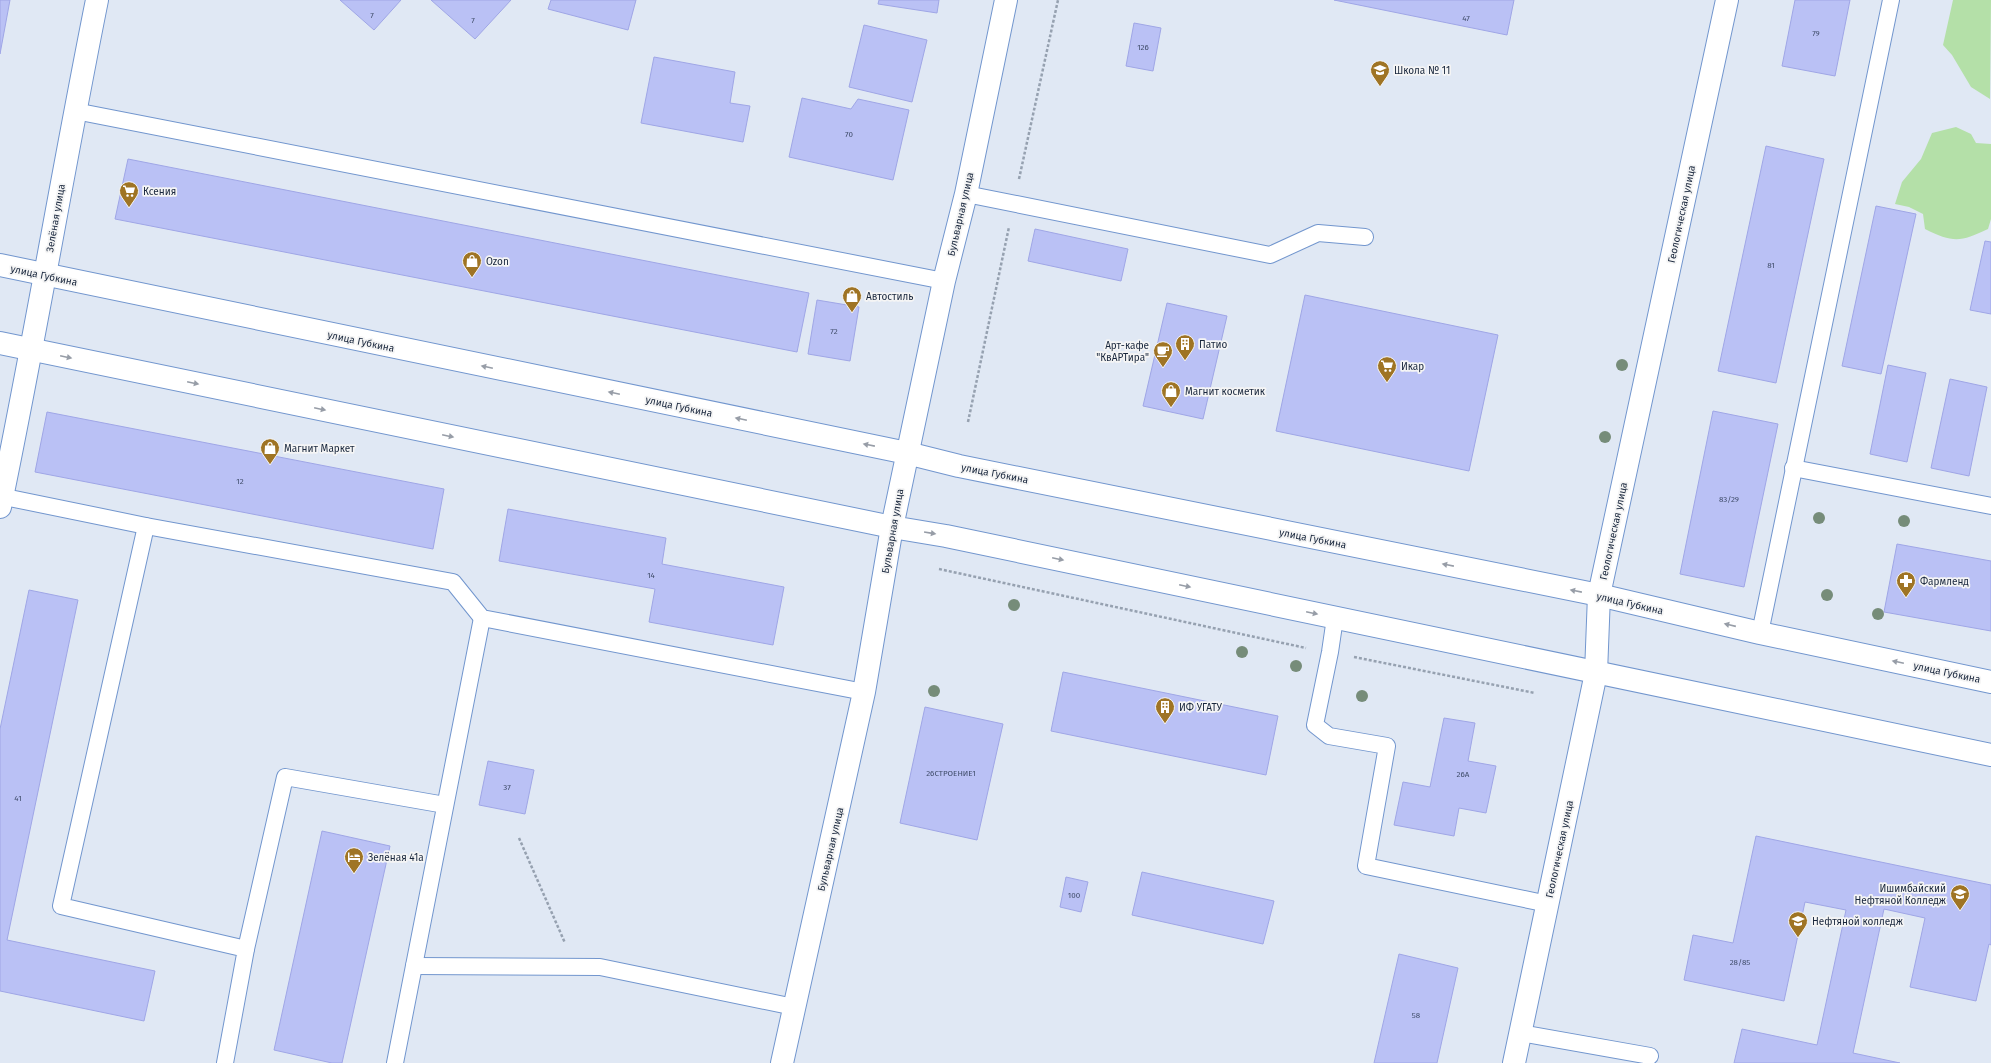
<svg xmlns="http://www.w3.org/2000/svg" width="1991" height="1063" font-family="'Fira Sans',sans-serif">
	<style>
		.green { fill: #b4e0a8 }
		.building { fill: #bac1f5; stroke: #9fa6e6 }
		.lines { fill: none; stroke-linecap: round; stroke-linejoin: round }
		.service-casing { stroke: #7296ce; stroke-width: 18 }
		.minor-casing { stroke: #7296ce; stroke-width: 24 }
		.tertiary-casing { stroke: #7296ce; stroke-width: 24 }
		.secondary-casing { stroke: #7296ce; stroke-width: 24 }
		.path { stroke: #96a1b0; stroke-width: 2.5; stroke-dasharray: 3 2; stroke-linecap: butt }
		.service { stroke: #fff; stroke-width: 16 }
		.minor { stroke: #fff; stroke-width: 22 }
		.tertiary { stroke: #fff; stroke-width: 22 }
		.secondary { stroke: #fff; stroke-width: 22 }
		.tree { fill: #768c79 }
		.oneway { fill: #979da7 }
		.labels { text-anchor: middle; stroke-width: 3.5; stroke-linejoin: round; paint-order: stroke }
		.number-label { font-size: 8px; fill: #404d6a }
		.poi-label { font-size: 10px; fill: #18263c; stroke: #f5f5f5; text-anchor: start }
		.street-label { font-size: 10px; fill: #18263c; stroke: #f5f5f5 }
	</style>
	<rect width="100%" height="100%" fill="#e0e8f4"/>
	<g class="green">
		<polygon points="1953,0 1991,0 1990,99 1971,87 1952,55 1943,45"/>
		<path d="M1956 127 1971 134 1976 143 1991 144V219L1988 229C1961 242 1953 243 1925 229L1923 214 1909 207 1895 204 1902 182 1921 159 1932 133Z"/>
	</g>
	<g class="building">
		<polygon points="0,0 10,0 0,54"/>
		<polygon points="340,0 401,0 374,30"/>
		<polygon points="431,0 511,0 475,39"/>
		<polygon points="551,0 636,0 628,30 548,9"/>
		<polygon points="879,0 939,0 937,13 878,4"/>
		<polygon points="1334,0 1514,0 1507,35"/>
		<polygon points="1795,0 1850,0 1835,76 1782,66"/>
		<polygon points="1134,23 1161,28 1153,71 1126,66"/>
		<polygon points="864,25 927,40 912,102 849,87"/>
		<polygon points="654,57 735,72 730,103 750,106 743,142 641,123"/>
		<polygon points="802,98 851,109 858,99 909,110 893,180 789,157"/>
		<polygon points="1766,146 1824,159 1776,383 1718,371"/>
		<polygon points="128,159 809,293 797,352 115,219"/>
		<polygon points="1876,206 1916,214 1881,374 1842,366"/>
		<polygon points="1035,229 1128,249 1121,281 1028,261"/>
		<polygon points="1985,241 1991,242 1991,314 1970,310"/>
		<polygon points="1305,295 1498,335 1469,471 1276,431"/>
		<polygon points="817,300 859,307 850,361 808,354"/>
		<polygon points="1167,303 1227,316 1203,419 1143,406"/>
		<polygon points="1888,365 1926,373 1907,462 1870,454"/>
		<polygon points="1950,379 1987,387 1969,476 1931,468"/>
		<polygon points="1713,411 1778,424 1744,587 1680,574"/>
		<polygon points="47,412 444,489 433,549 35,472"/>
		<polygon points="508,509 666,538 662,564 784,587 773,645 649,622 655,589 499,561"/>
		<polygon points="1897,544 1991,561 1991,631 1884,612"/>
		<polygon points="29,590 78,600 7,940 155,971 144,1021 0,991 0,729"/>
		<polygon points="1063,672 1278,716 1266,775 1051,731"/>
		<polygon points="925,707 1003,724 977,840 900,823"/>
		<polygon points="1444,718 1475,723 1468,761 1496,766 1486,813 1459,808 1454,836 1394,825 1403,782 1430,787"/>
		<polygon points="488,761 534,770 525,814 479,805"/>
		<polygon points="322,831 390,846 342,1063 332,1063 274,1050"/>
		<polygon points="1756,836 1991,885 1991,945 1989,944 1976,1001 1910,987 1925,918 1884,909 1853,1053 1900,1063 1734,1063 1742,1029 1817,1045 1846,910 1805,902 1784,1001 1684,980 1693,935 1733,943"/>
		<polygon points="1142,872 1274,901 1263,944 1132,915"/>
		<polygon points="1066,877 1088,882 1081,912 1060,907"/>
		<polygon points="1399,954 1458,968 1437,1063 1374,1063"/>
	</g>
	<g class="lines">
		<defs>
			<g id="service">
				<polyline points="75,111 944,281"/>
				<polyline points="966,194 1270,255 1318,233 1365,237"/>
				<polyline points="1793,468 1991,506"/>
				<polyline points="0,496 146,526 453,582 482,618 864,692"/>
				<polyline points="146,526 61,906 246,949 225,1063"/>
				<polyline points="1335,618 1330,652 1315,725 1329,736 1387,746 1366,866 1548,904"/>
				<polyline points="1760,633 1891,0"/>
				<polyline points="246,949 285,777 445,805"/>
				<polyline points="414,966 600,967 794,1007"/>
				<polyline points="1520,1033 1650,1056"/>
				<polyline points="395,1063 482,618"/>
			</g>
			<g id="minor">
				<path d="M0 507C35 339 63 169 97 0"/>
				<polyline points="782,1063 864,692 892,527"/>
				<polyline points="1514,1063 1596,673 1599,595 1727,0"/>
			</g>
			<g id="tertiary">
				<polyline points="0,265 907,453"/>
				<polyline points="0,343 892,527"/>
			</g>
			<g id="secondary">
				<polyline points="1006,0 966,194 944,281 892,527 946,536 1991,755"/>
				<polyline points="907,453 959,466 1599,595 1760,633 1991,682"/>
			</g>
		</defs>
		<use href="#service" class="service-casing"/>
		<use href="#minor" class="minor-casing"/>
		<use href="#tertiary" class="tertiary-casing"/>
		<use href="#secondary" class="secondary-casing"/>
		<g class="path">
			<polyline points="1019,179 1058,0"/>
			<polyline points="968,422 1009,227"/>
			<polyline points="939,569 1306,648"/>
			<polyline points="1354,657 1535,693"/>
			<polyline points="519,838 565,943"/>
		</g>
		<use href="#service" class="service"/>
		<use href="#minor" class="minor"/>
		<use href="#tertiary" class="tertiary"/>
		<use href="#secondary" class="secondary"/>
	</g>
	<g class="tree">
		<circle cx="1622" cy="365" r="6"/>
		<circle cx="1605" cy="437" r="6"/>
		<circle cx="1819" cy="518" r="6"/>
		<circle cx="1904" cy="521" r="6"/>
		<circle cx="1827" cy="595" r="6"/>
		<circle cx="1014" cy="605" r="6"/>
		<circle cx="1878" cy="614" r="6"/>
		<circle cx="1242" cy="652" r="6"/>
		<circle cx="1296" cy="666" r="6"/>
		<circle cx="934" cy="691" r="6"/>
		<circle cx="1362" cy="696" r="6"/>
	</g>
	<defs><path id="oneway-solid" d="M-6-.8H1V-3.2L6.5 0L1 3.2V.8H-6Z"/></defs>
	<g class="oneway">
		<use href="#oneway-solid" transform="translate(66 357) rotate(12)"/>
		<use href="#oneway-solid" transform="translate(487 367) rotate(-168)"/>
		<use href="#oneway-solid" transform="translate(193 383) rotate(12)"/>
		<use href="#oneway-solid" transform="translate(614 393) rotate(-168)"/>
		<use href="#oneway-solid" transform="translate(320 409) rotate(12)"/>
		<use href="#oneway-solid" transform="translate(741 419) rotate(-168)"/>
		<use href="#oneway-solid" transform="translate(448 436) rotate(12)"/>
		<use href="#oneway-solid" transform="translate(869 445) rotate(-169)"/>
		<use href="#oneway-solid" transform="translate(930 533) rotate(9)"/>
		<use href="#oneway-solid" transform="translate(1058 559) rotate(12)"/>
		<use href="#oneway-solid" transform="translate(1448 565) rotate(-169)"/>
		<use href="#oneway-solid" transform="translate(1185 586) rotate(12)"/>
		<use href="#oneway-solid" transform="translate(1576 591) rotate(-169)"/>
		<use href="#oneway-solid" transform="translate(1312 613) rotate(12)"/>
		<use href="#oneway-solid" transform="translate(1730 625) rotate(-167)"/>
		<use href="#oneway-solid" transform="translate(1898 662) rotate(-168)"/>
	</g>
	<defs>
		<symbol id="school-pin" viewBox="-11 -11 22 30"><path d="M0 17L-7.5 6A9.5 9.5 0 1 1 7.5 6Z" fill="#9f7424" stroke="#f5f5f5"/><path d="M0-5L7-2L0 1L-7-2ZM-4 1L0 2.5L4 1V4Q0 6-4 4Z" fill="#fff"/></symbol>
		<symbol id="supermarket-pin" viewBox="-11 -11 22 30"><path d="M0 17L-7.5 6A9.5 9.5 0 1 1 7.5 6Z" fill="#9f7424" stroke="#f5f5f5"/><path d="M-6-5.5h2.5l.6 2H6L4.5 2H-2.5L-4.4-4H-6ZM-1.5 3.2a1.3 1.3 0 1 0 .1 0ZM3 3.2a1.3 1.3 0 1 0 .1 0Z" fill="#fff"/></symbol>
		<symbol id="shop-pin" viewBox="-11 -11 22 30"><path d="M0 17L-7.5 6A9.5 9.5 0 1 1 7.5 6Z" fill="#9f7424" stroke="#f5f5f5"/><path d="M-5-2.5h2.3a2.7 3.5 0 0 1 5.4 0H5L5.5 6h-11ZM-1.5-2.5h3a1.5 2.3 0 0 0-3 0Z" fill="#fff"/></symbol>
		<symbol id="building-pin" viewBox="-11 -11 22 30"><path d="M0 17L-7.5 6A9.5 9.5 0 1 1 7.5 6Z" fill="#9f7424" stroke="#f5f5f5"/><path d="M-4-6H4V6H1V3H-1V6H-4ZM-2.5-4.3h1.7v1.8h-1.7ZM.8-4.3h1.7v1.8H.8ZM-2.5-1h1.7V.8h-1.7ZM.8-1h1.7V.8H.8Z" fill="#fff"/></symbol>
		<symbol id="cafe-pin" viewBox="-11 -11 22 30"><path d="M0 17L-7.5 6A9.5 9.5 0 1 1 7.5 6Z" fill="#9f7424" stroke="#f5f5f5"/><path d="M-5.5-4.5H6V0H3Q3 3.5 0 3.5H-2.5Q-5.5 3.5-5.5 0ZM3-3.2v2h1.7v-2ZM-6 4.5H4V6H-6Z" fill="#fff"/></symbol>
		<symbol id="pharmacy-pin" viewBox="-11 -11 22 30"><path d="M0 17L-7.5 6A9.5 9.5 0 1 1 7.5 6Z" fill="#9f7424" stroke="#f5f5f5"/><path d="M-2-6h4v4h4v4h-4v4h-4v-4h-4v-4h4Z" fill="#fff"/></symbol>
		<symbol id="hotel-pin" viewBox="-11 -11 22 30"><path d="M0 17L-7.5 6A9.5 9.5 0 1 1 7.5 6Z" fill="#9f7424" stroke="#f5f5f5"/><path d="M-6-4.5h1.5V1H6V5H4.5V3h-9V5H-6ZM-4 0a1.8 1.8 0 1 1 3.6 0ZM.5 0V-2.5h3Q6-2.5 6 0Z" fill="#fff"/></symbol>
		<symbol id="university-pin" viewBox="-11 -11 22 30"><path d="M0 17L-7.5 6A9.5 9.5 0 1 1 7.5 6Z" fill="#9f7424" stroke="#f5f5f5"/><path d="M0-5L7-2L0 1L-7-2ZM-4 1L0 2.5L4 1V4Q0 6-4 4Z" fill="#fff"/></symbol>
	</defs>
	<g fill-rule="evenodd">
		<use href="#school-pin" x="1369" y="59" width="22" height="30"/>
		<use href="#supermarket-pin" x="118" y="180" width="22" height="30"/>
		<use href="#shop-pin" x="461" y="250" width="22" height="30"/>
		<use href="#shop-pin" x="841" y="285" width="22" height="30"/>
		<use href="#building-pin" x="1174" y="333" width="22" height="30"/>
		<use href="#cafe-pin" x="1152" y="340" width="22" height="30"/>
		<use href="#supermarket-pin" x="1376" y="355" width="22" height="30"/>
		<use href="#shop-pin" x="1160" y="380" width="22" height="30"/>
		<use href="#shop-pin" x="259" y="437" width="22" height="30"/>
		<use href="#pharmacy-pin" x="1895" y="570" width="22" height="30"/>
		<use href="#building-pin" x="1154" y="696" width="22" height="30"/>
		<use href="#hotel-pin" x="343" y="846" width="22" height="30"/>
		<use href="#university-pin" x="1949" y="883" width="22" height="30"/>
		<use href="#university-pin" x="1787" y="910" width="22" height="30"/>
	</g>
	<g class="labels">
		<g class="number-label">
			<text x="372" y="18">7</text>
			<text x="1466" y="21">47</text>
			<text x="473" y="23">7</text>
			<text x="1816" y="36">79</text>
			<text x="1143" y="50">126</text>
			<text x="849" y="137">70</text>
			<text x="1771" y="268">81</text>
			<text x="834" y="334">72</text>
			<text x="240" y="484">12</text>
			<text x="1729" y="502">83/29</text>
			<text x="651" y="578">14</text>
			<text x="951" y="776">26СТРОЕНИЕ1</text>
			<text x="1463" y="777">26А</text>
			<text x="507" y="790">37</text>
			<text x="18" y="801">41</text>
			<text x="1074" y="898">100</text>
			<text x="1740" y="965">28/85</text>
			<text x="1416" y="1018">58</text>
		</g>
		<g class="poi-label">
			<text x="1394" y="74">Школа № 11</text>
			<text x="143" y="195">Ксения</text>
			<text x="486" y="265">Ozon</text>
			<text x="866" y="300">Автостиль</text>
			<text x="1199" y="348">Патио</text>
			<text x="1149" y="349" text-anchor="end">Арт-кафе<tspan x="1149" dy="12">"КвАРТира"</tspan></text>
			<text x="1401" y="370">Икар</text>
			<text x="1185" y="395">Магнит косметик</text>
			<text x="284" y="452">Магнит Маркет</text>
			<text x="1920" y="585">Фармленд</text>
			<text x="1179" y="711">ИФ УГАТУ</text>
			<text x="368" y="861">Зелёная 41а</text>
			<text x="1946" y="892" text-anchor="end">Ишимбайский<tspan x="1946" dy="12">Нефтяной Колледж</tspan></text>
			<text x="1812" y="925">Нефтяной колледж</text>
		</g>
		<g class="street-label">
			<text transform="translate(960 214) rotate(-77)" y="4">Бульварная улица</text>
			<text transform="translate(1681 214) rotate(-78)" y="4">Геологическая улица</text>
			<text transform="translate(55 218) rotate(-80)" y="4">Зелёная улица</text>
			<text transform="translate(44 275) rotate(12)" y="4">улица Губкина</text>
			<text transform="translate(361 341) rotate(12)" y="4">улица Губкина</text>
			<text transform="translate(679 406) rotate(12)" y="4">улица Губкина</text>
			<text transform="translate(995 473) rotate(11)" y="4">улица Губкина</text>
			<text transform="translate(892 531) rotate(-80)" y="4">Бульварная улица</text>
			<text transform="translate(1613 531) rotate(-78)" y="4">Геологическая улица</text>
			<text transform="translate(1313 538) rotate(11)" y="4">улица Губкина</text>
			<text transform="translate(1630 603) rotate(13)" y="4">улица Губкина</text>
			<text transform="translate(1947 672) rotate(12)" y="4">улица Губкина</text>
			<text transform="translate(830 849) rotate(-77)" y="4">Бульварная улица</text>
			<text transform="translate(1559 849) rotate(-78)" y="4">Геологическая улица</text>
		</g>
	</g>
</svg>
